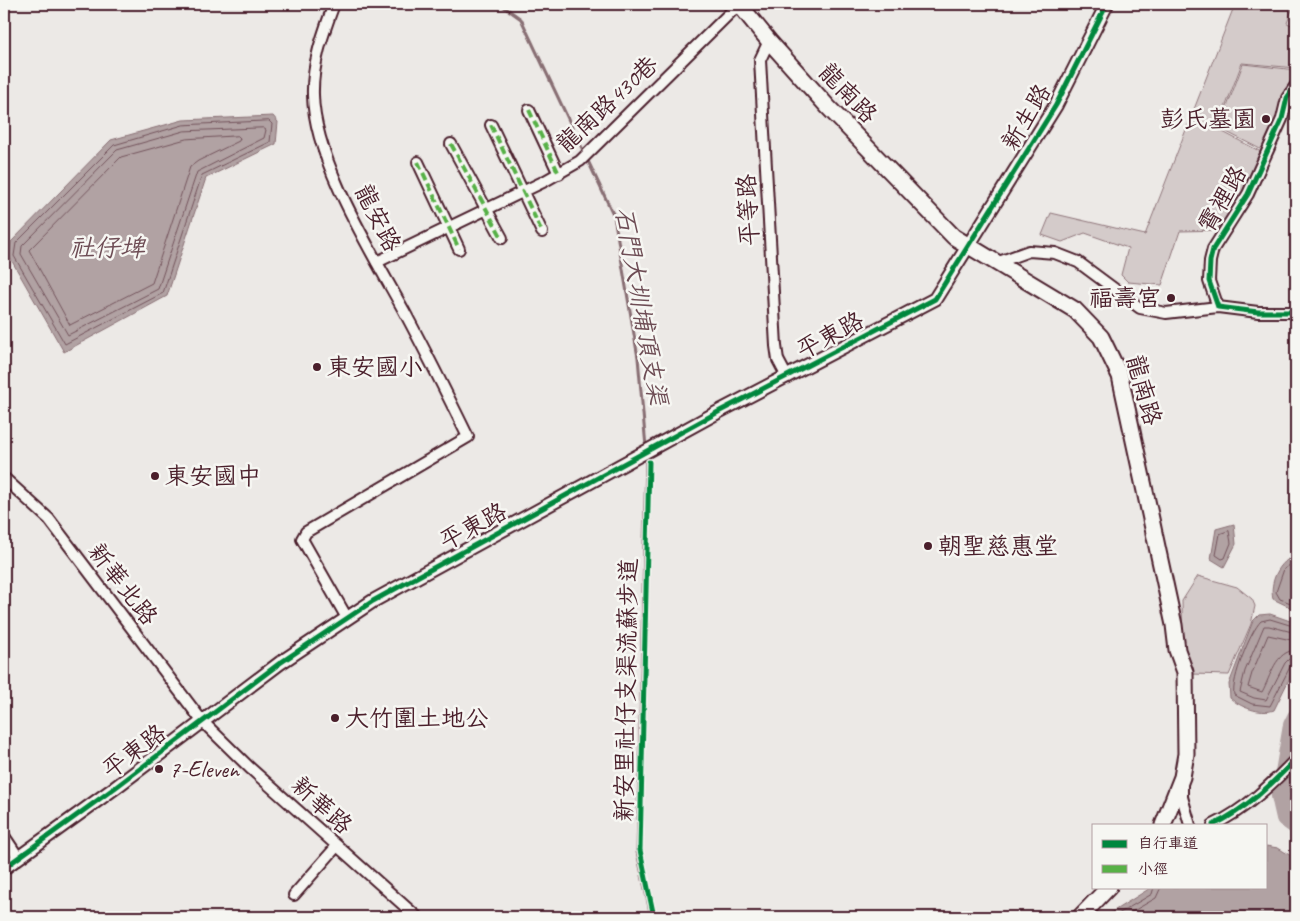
<svg xmlns="http://www.w3.org/2000/svg" width="1300" height="921" font-family="Caveat,'LXGW WenKai TC',sans-serif">
	<style>
		.green { fill: #d4cbca; stroke: #8f757a }
		.water { fill: #b1a2a3; stroke: #886e73 }
		.lines { fill: none; stroke-linecap: round; stroke-linejoin: round }
		.shore { stroke: #73535b; stroke-width: 1 }
		.stream { stroke: #886e73; stroke-width: 3 }
		.river { stroke: #b1a2a3; stroke-width: 18 }
		.minor-casing { stroke: #4a1f2b; stroke-width: 14 }
		.tertiary-casing { stroke: #4a1f2b; stroke-width: 16 }
		.secondary-casing { stroke: #4a1f2b; stroke-width: 19 }
		.minor { stroke: #f6f6f2; stroke-width: 10 }
		.tertiary { stroke: #f6f6f2; stroke-width: 12 }
		.secondary { stroke: #f6f6f2; stroke-width: 15 }
		.quiet { stroke: #57b146; stroke-width: 4; stroke-dasharray: 8 4; stroke-linecap: butt }
		.cycleway-casing { stroke: #f6f6f2; stroke-width: 8 }
		.cycleway { stroke: #00873e; stroke-width: 5 }
		.poi-dot { fill: #4a1f2b; stroke: #f6f6f2; stroke-width: 2 }
		.labels { text-anchor: middle; stroke-width: 5; stroke-linejoin: round; paint-order: stroke }
		.street-label { font-size: 24px; fill: #4a1f2b; stroke: #f6f6f2 }
		.poi-label { font-size: 24px; fill: #4a1f2b; stroke: #f6f6f2; text-anchor: start }
		.water-label { font-size: 25px; font-style: italic; fill: #6e4d55; stroke: #f6f6f2 }
	</style>
	<rect width="100%" height="100%" fill="#ece9e6"/>
	<filter id="ink" filterUnits="userSpaceOnUse"><feTurbulence type="fractalNoise" baseFrequency=".02" numOctaves="2"/><feDisplacementMap in="SourceGraphic" scale="10" xChannelSelector="R" yChannelSelector="G"/><feConvolveMatrix kernelMatrix="1 2 1 2 8 2 1 2 1" color-interpolation-filters="sRGB"/></filter>
	<g filter="url(#ink)">
		<g class="green">
			<polygon points="1235,4 1294,4 1287,23 1296,27 1296,68 1242,63 1217,129 1265,154 1224,230 1180,231 1162,285 1128,282 1121,275 1128,248 1085,233 1062,242 1042,235 1051,213 1145,235"/>
			<polygon points="1243,64 1296,70 1296,83 1266,152 1219,128"/>
			<polygon points="1198,576 1237,587 1252,599 1255,606 1251,624 1229,675 1192,674 1183,648 1182,601"/>
		</g>
		<g class="water">
			<polygon points="273,116 278,122 276,144 206,178 167,296 64,352 9,256 11,242 111,140 183,120"/>
			<polygon points="1234,524 1236,544 1224,567 1211,559 1216,529"/>
			<path d="M1296 555V610L1273 599C1269 582 1279 561 1296 555Z"/>
			<path d="M1270 614 1296 623V665L1274 710C1260 715 1240 707 1230 698L1229 684 1253 621 1259 615Z"/>
			<polygon points="1266,846 1278,848 1296,859 1296,917 1104,917 1152,887 1266,887"/>
		</g>
		<g class="lines">
			<g class="shore">
				<polygon points="269,121 272,124 270,142 202,175 163,293 65,344 14,256 16,243 114,145 183,125"/>
				<polygon points="263,128 266,130 264,138 197,172 158,289 68,335 21,254 22,246 117,150 184,131"/>
				<polygon points="238,136 240,138 239,141 198,161 190,167 152,283 70,325 29,250 121,157 186,139"/>
				<polygon points="1229,531 1231,543 1225,558 1222,559 1216,555 1220,534"/>
				<polyline points="1296,561 1284,569 1276,592 1280,599 1296,605"/>
				<path d="M1296 627 1270 619 1261 621C1250 632 1231 680 1234 695L1252 704 1270 706 1290 667 1296 664"/>
				<polyline points="1296,633 1269,626 1264,626 1245,671 1240,692 1254,698 1266,700 1285,663 1289,659 1296,658"/>
				<path d="M1296 641 1268 635 1252 673 1248 687 1262 692C1271 676 1275 651 1296 650"/>
				<polyline points="1113,917 1152,894 1154,887"/>
				<polyline points="1123,917 1156,898 1161,887"/>
			</g>
			<g class="stream">
				<polyline points="500,4 521,19 614,216 638,358 646,447"/>
				<polyline points="646,456 637,852 651,917"/>
			</g>
			<polyline class="river" points="1296,717 1292,725 1280,796 1285,818 1296,826"/>
			<defs>
				<g id="minor">
					<path d="M334 4C323 34 312 63 313 95 314 161 373 254 404 311 426 352 447 394 468 437L306 532 302 539 347 618"/>
					<polyline points="769,41 760,60 776,346 778,360 787,377"/>
					<polyline points="529,110 559,174"/>
					<polyline points="491,125 542,232"/>
					<polyline points="451,144 502,238"/>
					<polyline points="418,162 459,249"/>
					<polyline points="377,262 545,181 580,161 739,4"/>
					<polyline points="996,263 1029,251 1055,253 1078,262 1140,308 1166,313 1218,307 1258,312 1296,312"/>
					<polyline points="1218,307 1209,281 1210,261 1213,249 1248,194 1282,119 1287,98 1296,85"/>
					<polyline points="4,478 49,519 202,721 250,768 417,917"/>
					<polyline points="1182,783 1182,797 1190,825"/>
					<path d="M1213 825C1245 810 1272 784 1296 759"/>
					<polyline points="4,836 18,857"/>
					<polyline points="294,895 337,846"/>
				</g>
				<polyline id="tertiary" points="4,868 116,787 280,663 373,601 720,411 935,299 1056,105 1107,4"/>
				<g id="secondary">
					<polyline points="739,4 769,41 828,107 954,237 1075,310 1101,337 1120,376 1174,625 1177,650 1185,672 1186,754 1182,777 1163,825"/>
					<polyline points="1080,917 1109,887"/>
				</g>
			</defs>
			<use href="#minor" class="minor-casing"/>
			<use href="#tertiary" class="tertiary-casing"/>
			<use href="#secondary" class="secondary-casing"/>
			<use href="#minor" class="minor"/>
			<use href="#tertiary" class="tertiary"/>
			<use href="#secondary" class="secondary"/>
			<g class="quiet">
				<polyline points="529,110 559,174"/>
				<polyline points="491,125 542,232"/>
				<polyline points="451,144 502,238"/>
				<polyline points="418,162 459,249"/>
			</g>
			<defs>
				<g id="cycleway">
					<polyline points="1296,85 1287,98 1282,119 1248,194 1213,249 1210,261 1209,281 1218,307 1258,312 1296,312"/>
					<polyline points="649,462 640,850 654,917"/>
					<path d="M1213 825C1245 810 1272 784 1296 759"/>
					<polyline points="4,868 116,787 280,663 373,601 720,411 935,299 1056,105 1107,4"/>
				</g>
			</defs>
			<use href="#cycleway" class="cycleway-casing"/>
			<use href="#cycleway" class="cycleway"/>
		</g>
	</g>
	<g class="poi-dot">
		<circle cx="1266" cy="119" r="5"/>
		<circle cx="1171" cy="298" r="5"/>
		<circle cx="317" cy="367" r="5"/>
		<circle cx="155" cy="476" r="5"/>
		<circle cx="928" cy="546" r="5"/>
		<circle cx="335" cy="718" r="5"/>
		<circle cx="159" cy="769" r="5"/>
	</g>
	<g class="labels">
		<g class="street-label">
			<text transform="translate(848 93) rotate(46)" y="8">龍南路</text>
			<text transform="translate(607 104) rotate(-43)" y="8">龍南路430巷</text>
			<text transform="translate(1026 117) rotate(-59)" y="8">新生路</text>
			<text transform="translate(1222 199) rotate(-60)" y="8">霄裡路</text>
			<text transform="translate(748 210) rotate(-93)" y="8">平等路</text>
			<text transform="translate(378 218) rotate(63)" y="8">龍安路</text>
			<text transform="translate(830 335) rotate(-28)" y="8">平東路</text>
			<text transform="translate(1144 390) rotate(74)" y="8">龍南路</text>
			<text transform="translate(473 526) rotate(-28)" y="8">平東路</text>
			<text transform="translate(123 584) rotate(52)" y="8">新華北路</text>
			<text transform="translate(626 690) rotate(-89)" y="8">新安里社仔支渠流蘇步道</text>
			<text transform="translate(134 751) rotate(-37)" y="8">平東路</text>
			<text transform="translate(322 805) rotate(42)" y="8">新華路</text>
		</g>
		<g class="poi-label">
			<text x="1256" y="127" text-anchor="end">彭氏墓園</text>
			<text x="1161" y="306" text-anchor="end">福壽宮</text>
			<text x="327" y="375">東安國小</text>
			<text x="165" y="484">東安國中</text>
			<text x="938" y="554">朝聖慈惠堂</text>
			<text x="345" y="726">大竹圍土地公</text>
			<text x="169" y="777">7-Eleven</text>
		</g>
		<g class="water-label">
			<text x="107" y="256">社仔埤</text>
			<text transform="translate(642 306) rotate(80)" y="9">石門大圳埔頂支渠</text>
		</g>
	</g>
	<rect width="1300" height="921" fill="none" stroke="#f6f6f2" stroke-width="20"/>
	<rect x="10" y="10" width="1280" height="901" fill="none" stroke="#4a1f2b" stroke-width="2" filter="url(#ink)"/>
	<rect x="1092" y="824" width="175" height="65" fill="#f6f6f2" stroke="#b1a0a2"/>
	<rect x="1102" y="840" width="25" height="8" fill="#00873e" stroke="#b1a0a2"/>
	<text x="1138" y="848" font-size="15" fill="#4a1f2b">自行車道</text>
	<rect x="1102" y="865" width="25" height="8" fill="#57b146" stroke="#b1a0a2"/>
	<text x="1138" y="874" font-size="15" fill="#4a1f2b">小徑</text>
</svg>
